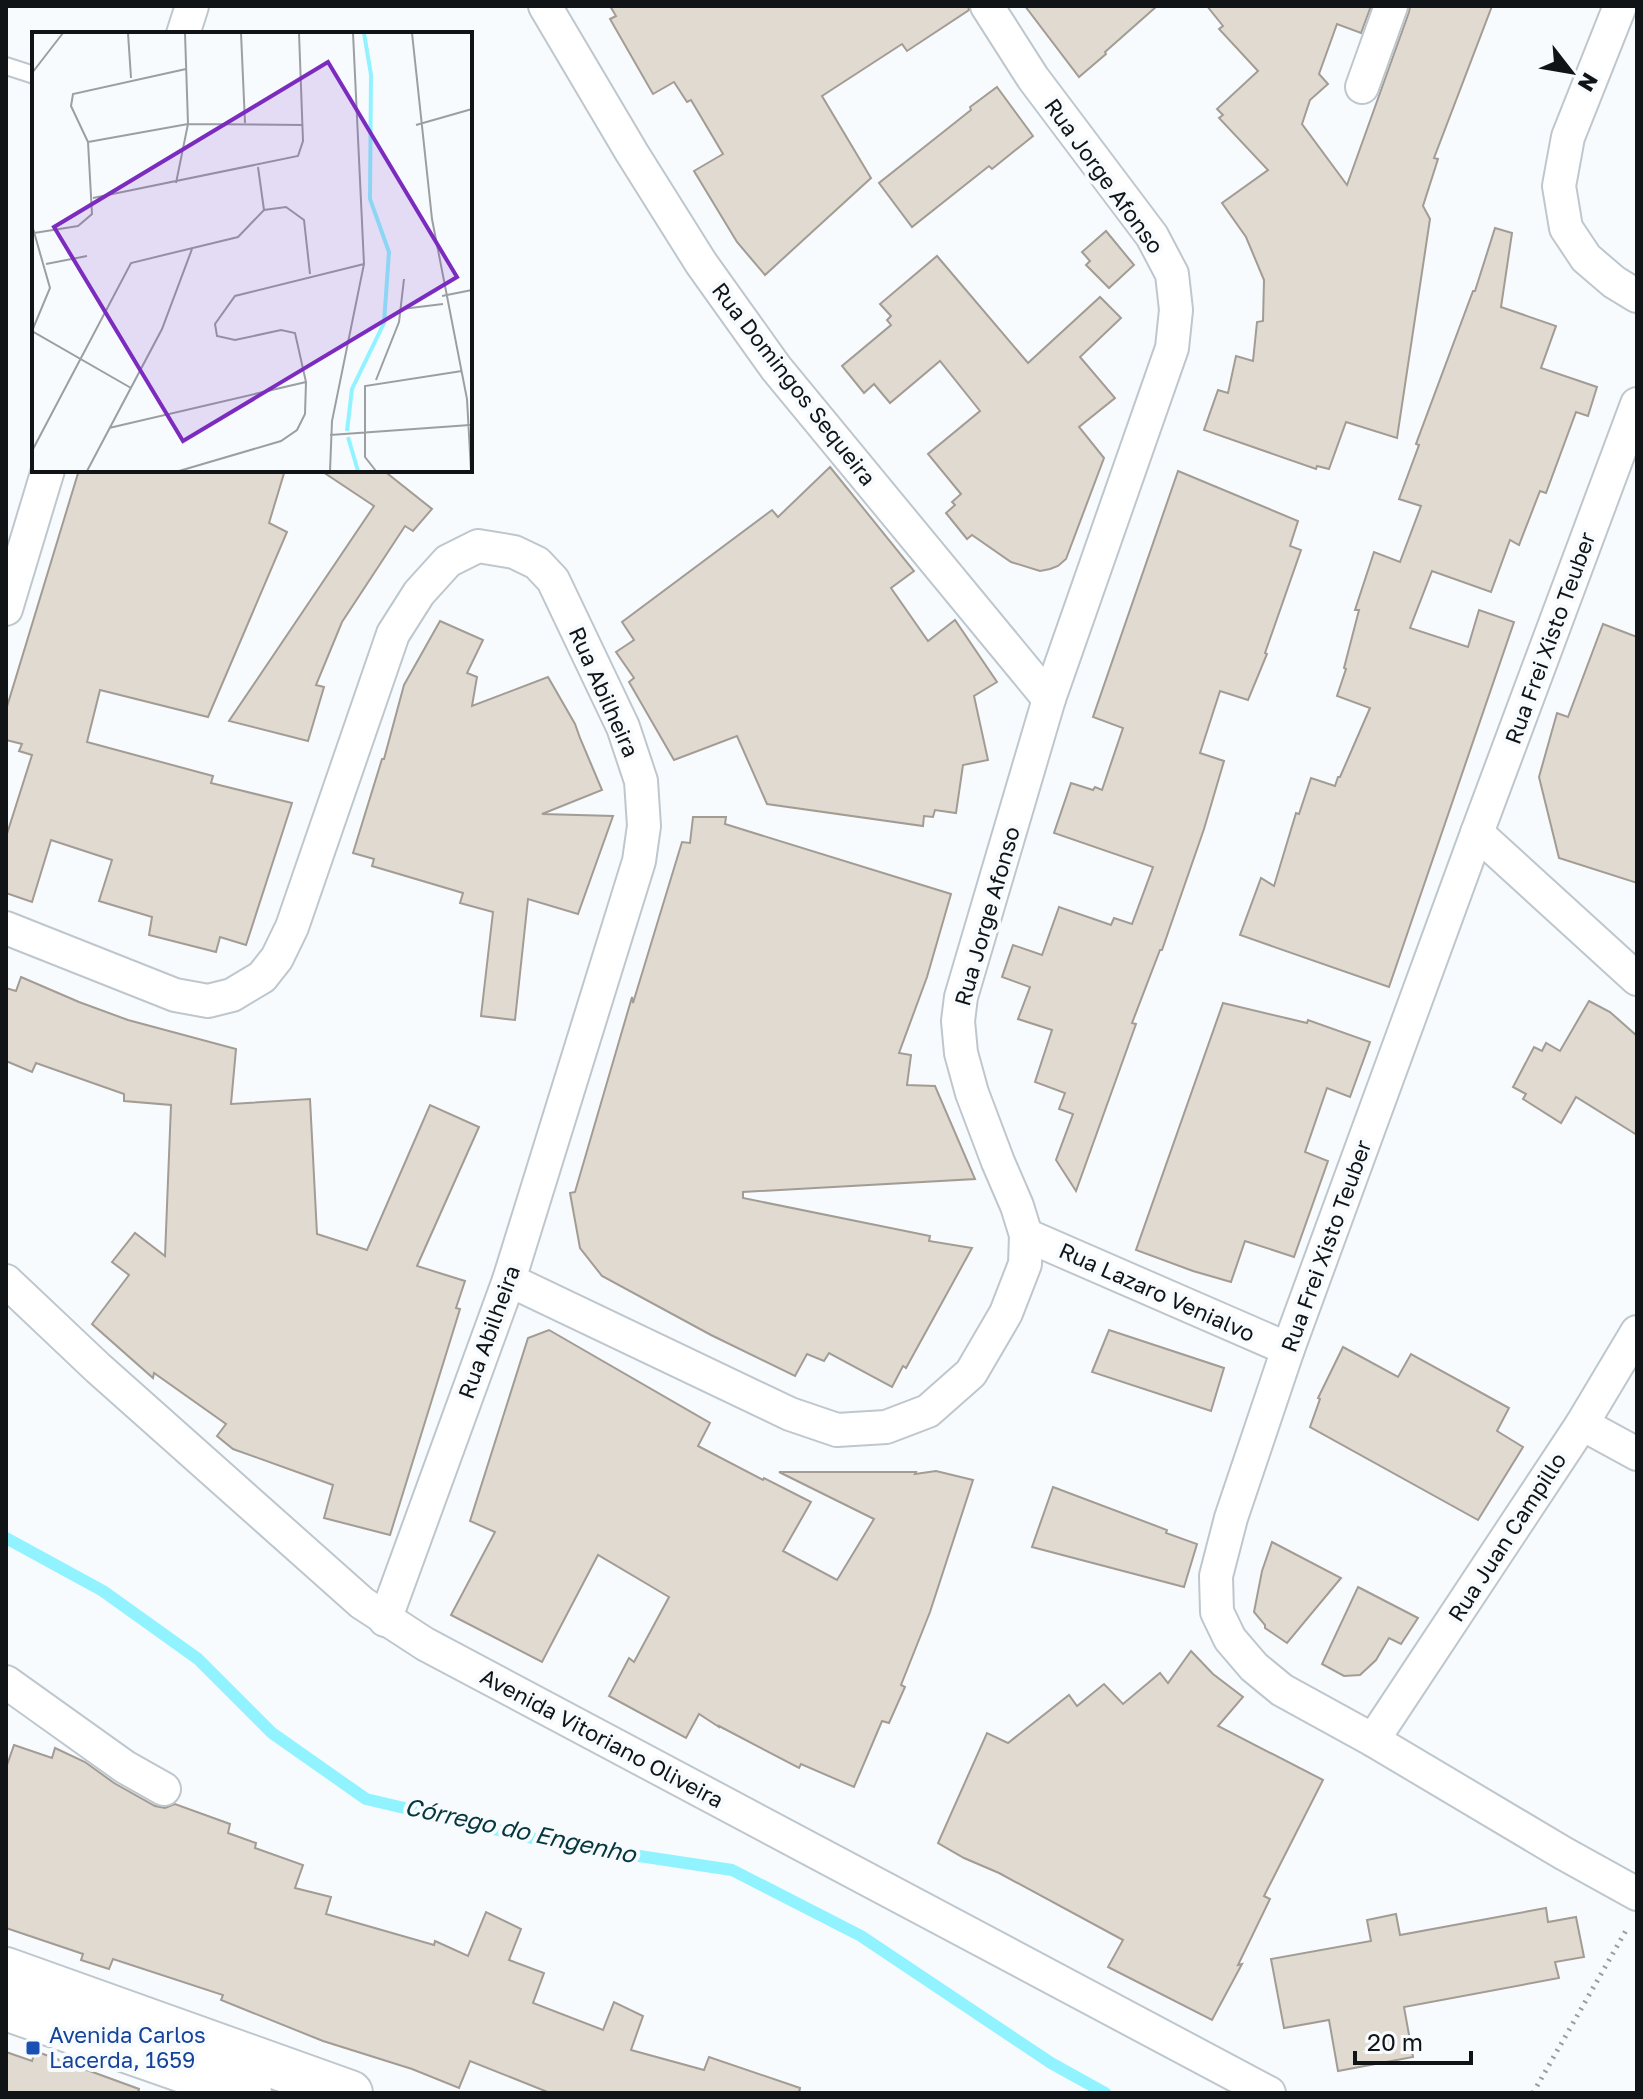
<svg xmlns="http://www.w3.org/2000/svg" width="1643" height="2099" font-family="'Golos Text',sans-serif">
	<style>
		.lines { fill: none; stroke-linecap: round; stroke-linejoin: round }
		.stream { stroke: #91f3ff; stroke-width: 12 }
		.building { fill: #e1dad1; stroke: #a29c94; stroke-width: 2 }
		.service-casing { stroke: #bec7ce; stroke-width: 20 }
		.minor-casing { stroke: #bec7ce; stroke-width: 36 }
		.secondary-casing { stroke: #bec7ce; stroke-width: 48 }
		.path { stroke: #999da0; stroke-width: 5; stroke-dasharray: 2 6; stroke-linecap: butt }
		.service { stroke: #fff; stroke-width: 16 }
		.minor { stroke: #fff; stroke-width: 32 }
		.secondary { stroke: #fff; stroke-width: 44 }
		.transit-dot { fill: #1a4fb4; stroke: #f7fbfe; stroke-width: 3 }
		.labels { text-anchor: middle; stroke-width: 8; stroke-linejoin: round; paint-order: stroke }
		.street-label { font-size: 22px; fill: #111417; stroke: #f7fbfe }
		.transit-label { font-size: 22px; fill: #164399; stroke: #f7fbfe; text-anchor: start }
		.water-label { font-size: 24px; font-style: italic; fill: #04363b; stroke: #f7fbfe }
		.inset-river { fill: none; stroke: #91f3ff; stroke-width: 4 }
		.inset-road { fill: none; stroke: #9b9fa2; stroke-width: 2 }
		.view { fill: #7b2cbf; fill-opacity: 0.15; stroke: #7b2cbf; stroke-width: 4 }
		.inset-edge { fill: none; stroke: #111417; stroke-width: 4 }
	</style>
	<rect width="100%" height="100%" fill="#f7fbfe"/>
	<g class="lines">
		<polyline class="stream" points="6,1538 103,1591 198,1659 272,1733 366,1799 553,1843 732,1870 861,1936 1051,2063 1105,2093"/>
	</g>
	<g class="building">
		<polygon points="610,6 968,6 969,10 907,51 902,44 822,96 871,178 765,275 737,242 694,171 723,154 691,100 687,102 674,82 653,94 610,19 616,16"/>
		<polygon points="1025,6 1157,6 1105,52 1106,54 1079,77"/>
		<polygon points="1207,6 1371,6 1361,33 1337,24 1319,74 1328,84 1310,100 1302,124 1347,185 1409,12 1410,6 1492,6 1434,158 1438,159 1423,206 1430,219 1397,438 1346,422 1329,469 1317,466 1316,469 1204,430 1218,390 1228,393 1236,356 1253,361 1257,322 1263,321 1264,280 1246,237 1222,203 1268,170 1219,118 1223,115 1217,109 1258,71 1219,29 1223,26"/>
		<polygon points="997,87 1033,136 992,169 989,166 912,227 879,183 971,110 970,107"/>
		<polygon points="1495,228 1512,233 1501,307 1556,326 1541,368 1597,387 1588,416 1576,412 1546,493 1540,491 1519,545 1510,540 1491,592 1432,571 1410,628 1468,647 1479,610 1514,622 1389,987 1240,935 1261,878 1274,886 1296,813 1299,814 1311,778 1335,786 1338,777 1340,777 1370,708 1337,696 1346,669 1344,668 1359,610 1355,610 1374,552 1400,562 1421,506 1399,499 1419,445 1416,444 1473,291 1475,291"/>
		<polygon points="1106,231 1134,265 1109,288 1086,265 1090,261 1082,252"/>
		<polygon points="937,256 1028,363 1100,297 1121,318 1080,357 1115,398 1079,427 1104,458 1066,559 1058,566 1050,569 1040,571 1011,562 972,535 967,539 946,513 955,505 952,502 961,494 928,454 980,411 940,361 890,403 874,384 864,393 842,366 891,325 887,320 891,316 880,304"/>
		<polygon points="830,467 914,571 891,588 928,641 955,620 997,682 974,696 988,760 963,765 956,813 935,810 933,817 924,816 923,826 767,804 737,736 674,760 629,682 634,678 616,652 634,640 622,622 772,510 778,517"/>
		<polygon points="79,470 285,470 269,523 287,532 208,717 100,690 87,742 213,776 211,783 292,803 246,945 220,937 216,952 149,935 152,917 99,901 112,860 51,840 32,902 6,893 6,837 32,755 19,751 22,744 6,740 6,710"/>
		<polygon points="320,470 383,470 432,509 413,531 405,526 342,622 316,685 324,687 308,741 229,721 374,506"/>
		<polygon points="1178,471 1298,521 1290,546 1301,550 1265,653 1267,654 1248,700 1220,691 1200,753 1224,761 1204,829 1162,950 1160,950 1132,1023 1136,1024 1076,1191 1056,1160 1073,1114 1059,1109 1065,1093 1035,1082 1052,1030 1018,1019 1030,987 1002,977 1013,945 1042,955 1059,907 1111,925 1114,918 1132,924 1153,867 1054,833 1071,783 1093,790 1095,787 1102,790 1123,728 1093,717"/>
		<polygon points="440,621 483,640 467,673 477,677 472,706 548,677 575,724 580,738 602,790 542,814 613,816 578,914 528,899 515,1020 481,1016 493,912 460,903 463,893 372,866 374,859 353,853 382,759 384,759 404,685"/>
		<polygon points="1603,624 1637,637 1637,883 1559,858 1539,777 1557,713 1568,717"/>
		<polygon points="693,817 726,817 725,824 951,894 927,977 899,1053 911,1055 907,1085 935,1086 975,1179 743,1192 743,1198 930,1236 929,1241 972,1248 906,1368 903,1366 892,1387 829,1353 824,1361 807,1354 795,1376 711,1335 602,1276 580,1248 570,1193 575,1192 632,997 633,1003 682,842 690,843"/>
		<polygon points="21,977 79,1002 128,1020 236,1049 231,1104 310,1099 317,1234 367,1250 430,1105 479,1127 417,1266 465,1281 456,1308 460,1309 390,1535 324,1518 333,1485 233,1449 217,1436 226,1424 154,1373 153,1378 92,1324 129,1275 112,1262 135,1233 165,1256 171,1105 124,1101 124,1094 36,1063 32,1072 6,1061 6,988 16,991"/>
		<polygon points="1589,1001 1610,1012 1637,1036 1637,1135 1576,1097 1561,1123 1523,1099 1526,1094 1513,1087 1534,1047 1542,1051 1546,1043 1560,1051"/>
		<polygon points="1223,1003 1307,1023 1308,1020 1370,1042 1350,1097 1327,1088 1305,1152 1328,1161 1294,1257 1245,1241 1231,1282 1193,1271 1136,1250"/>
		<polygon points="549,1330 710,1423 698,1446 763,1480 764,1478 811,1502 783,1551 837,1580 874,1519 779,1472 916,1472 915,1474 936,1471 973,1480 930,1612 901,1685 905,1687 889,1723 882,1721 854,1787 801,1764 799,1768 719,1726 719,1727 699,1714 686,1738 609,1696 629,1658 634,1662 669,1597 598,1555 542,1662 451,1615 495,1532 470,1521 528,1338"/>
		<polygon points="1109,1330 1224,1368 1211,1411 1092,1372"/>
		<polygon points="1343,1347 1398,1377 1411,1354 1509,1408 1497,1431 1523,1447 1478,1520 1310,1427 1320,1399 1318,1398"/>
		<polygon points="1053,1487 1167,1530 1166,1533 1197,1544 1184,1587 1032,1547"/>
		<polygon points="1272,1542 1341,1578 1287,1643 1265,1628 1265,1625 1254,1612 1262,1571"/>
		<polygon points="1358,1587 1418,1618 1401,1644 1389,1638 1376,1660 1360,1675 1344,1676 1322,1664"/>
		<polygon points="1191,1651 1213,1674 1243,1697 1218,1726 1323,1780 1264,1896 1270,1899 1238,1965 1242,1964 1212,2020 1108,1967 1123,1940 999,1873 964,1858 938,1843 987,1733 1008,1743 1069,1695 1077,1706 1104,1684 1123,1704 1160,1673 1168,1683"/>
		<polygon points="14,1745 52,1758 55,1748 85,1762 114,1783 155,1806 165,1808 175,1804 230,1824 228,1833 256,1843 255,1848 303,1865 295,1888 331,1897 326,1914 434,1945 435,1941 468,1956 486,1912 521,1929 509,1960 544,1973 533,2003 603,2030 614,2002 643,2016 631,2050 704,2070 709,2057 800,2088 799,2093 550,2093 470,2061 459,2088 412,2069 323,2041 221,2000 223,1995 113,1959 109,1969 81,1960 83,1954 6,1928 6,1768"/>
		<polygon points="1546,1908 1548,1922 1576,1917 1584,1957 1555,1962 1559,1978 1404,2007 1413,2057 1338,2071 1329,2020 1284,2028 1271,1959 1371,1941 1367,1920 1396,1914 1400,1935"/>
		<polygon points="35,2051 139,2089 138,2093 6,2093 6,2052 32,2061"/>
	</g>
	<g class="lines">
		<defs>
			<polyline id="service" points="6,66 34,75"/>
			<g id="minor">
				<polyline points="545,6 632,153 701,263 776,368 1049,699"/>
				<polyline points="1620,6 1568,137 1559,186 1566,228 1586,258 1614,282 1637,296"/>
				<polyline points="183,34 192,6"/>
				<polyline points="1362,87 1391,6"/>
				<polyline points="1637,404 1477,833 1288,1349 1231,1518 1216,1576 1217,1612 1230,1639 1254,1667 1282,1690 1373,1740 1563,1853 1637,1894"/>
				<polyline points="6,609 48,470"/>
				<polyline points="1477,833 1637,979"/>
				<polyline points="6,928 175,995 208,1001 232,995 262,977 277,958 292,927 393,634 419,593 448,561 478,546 514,552 537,563 553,580 623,727 641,781 644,826 639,861 509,1280 385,1620"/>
				<polyline points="1026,1235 1288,1349"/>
				<polyline points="509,1280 790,1414 837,1430 886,1427 928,1411 971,1373 1006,1313 1025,1264 1026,1235 1017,1206 998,1162 972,1093 961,1053 958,1021 961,997 1049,699 1172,348 1176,310 1172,274 1152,236 1033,78 987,6"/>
				<polyline points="6,1281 98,1368 362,1603 425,1644 1269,2093"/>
				<polyline points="1582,1424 1637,1454"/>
				<polyline points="6,1682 125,1767 164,1789"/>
				<polyline points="1373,1740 1582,1424 1637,1332"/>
			</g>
			<g id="secondary">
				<polyline points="6,1970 350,2093"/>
				<polyline points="6,2008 249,2093"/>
			</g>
		</defs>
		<use href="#service" class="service-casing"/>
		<use href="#minor" class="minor-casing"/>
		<use href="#secondary" class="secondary-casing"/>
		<polyline class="path" points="1533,2093 1628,1927"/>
		<use href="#service" class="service"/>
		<use href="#minor" class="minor"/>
		<use href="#secondary" class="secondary"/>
	</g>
	<rect class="transit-dot" x="25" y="2040" width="16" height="16" rx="4"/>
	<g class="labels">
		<g class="street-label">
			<text transform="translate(1104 176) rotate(54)" y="8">Rua Jorge Afonso</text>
			<text transform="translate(794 384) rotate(52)" y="8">Rua Domingos Sequeira</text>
			<text transform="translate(1550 638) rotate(-70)" y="8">Rua Frei Xisto Teuber</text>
			<text transform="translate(604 692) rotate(66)" y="8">Rua Abilheira</text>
			<text transform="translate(987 916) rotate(-74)" y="8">Rua Jorge Afonso</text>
			<text transform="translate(1326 1246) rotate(-70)" y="8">Rua Frei Xisto Teuber</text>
			<text transform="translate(1157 1292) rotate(24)" y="8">Rua Lazaro Venialvo</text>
			<text transform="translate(489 1332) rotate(-70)" y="8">Rua Abilheira</text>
			<text transform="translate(1507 1537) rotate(-57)" y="8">Rua Juan Campillo</text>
			<text transform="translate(602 1738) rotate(28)" y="8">Avenida Vitoriano Oliveira</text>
		</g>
		<g class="transit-label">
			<text x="49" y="2043">Avenida Carlos<tspan x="49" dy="25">Lacerda, 1659</tspan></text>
		</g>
		<g class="water-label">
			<text transform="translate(520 1831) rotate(12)" y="8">Córrego do Engenho</text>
		</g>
	</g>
	<g transform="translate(32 32)">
		<rect width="440" height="440" fill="#f7fbfe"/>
		<path class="inset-river" d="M315 399 320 357 352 291 357 220 338 167 339 43 332 1M316 405 326 439"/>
		<path class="inset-road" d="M96 1 99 46M209 1 213 91M380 1 400 187 435 367 439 439M0 41 31 1M384 93 440 77M56 110 156 92 271 93M226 135 232 178M144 151 156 92 153 1M61 166 266 124 271 109 267 1M0 193 18 256 0 299 99 356M2 201 46 194 60 182 56 110 39 74 41 62 154 37M14 232 55 224M410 264 440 258M370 277 411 272M344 348 367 290 372 247M77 396 274 350M298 403 438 393M0 419 99 231 206 205 232 178 254 175 272 188 278 242M55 439 130 297 160 217M147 439 249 409 265 398 273 382 274 350 263 301 249 298 203 308 185 304 183 292 203 264 332 232M298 439 300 389 332 232 321 1M344 439 333 425V354L430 339"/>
		<path class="view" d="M296 30 425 245 151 409 22 195Z"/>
		<rect width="440" height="440" class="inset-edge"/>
	</g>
	<rect width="1643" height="2099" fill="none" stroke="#111417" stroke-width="16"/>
	<g transform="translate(1571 72) rotate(121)" stroke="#f7fbfe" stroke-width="6" paint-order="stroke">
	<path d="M0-6L14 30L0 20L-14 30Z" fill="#111417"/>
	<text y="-12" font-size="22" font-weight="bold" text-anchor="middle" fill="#111417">N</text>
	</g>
	<path d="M1355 2051v12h116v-12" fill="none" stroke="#111417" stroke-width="4"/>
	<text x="1367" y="2051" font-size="24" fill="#111417" stroke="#f7fbfe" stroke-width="6" paint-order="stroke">20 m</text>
</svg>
